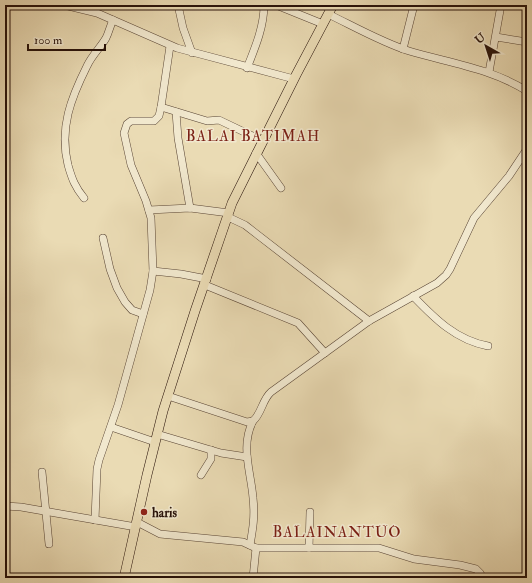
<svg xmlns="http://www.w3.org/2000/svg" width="532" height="583" font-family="'IM FELL Double Pica',serif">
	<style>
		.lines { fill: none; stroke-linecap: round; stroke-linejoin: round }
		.minor-casing { stroke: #584434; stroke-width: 8 }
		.major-casing { stroke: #271109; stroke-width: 10 }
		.minor { stroke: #f1e8ce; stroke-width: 7 }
		.major { stroke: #eadbb4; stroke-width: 9 }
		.poi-dot { fill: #8f2418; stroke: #f1e8ce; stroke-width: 1.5 }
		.labels { text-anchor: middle; stroke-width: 3; stroke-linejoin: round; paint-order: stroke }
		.poi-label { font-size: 13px; font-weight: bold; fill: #271109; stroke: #f1e8ce; text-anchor: start }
		.quarter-label { font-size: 15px; letter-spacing: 1px; fill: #7a1f14; stroke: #f1e8ce }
	</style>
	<rect width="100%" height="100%" fill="#eadbb4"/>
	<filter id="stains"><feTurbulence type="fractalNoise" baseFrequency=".005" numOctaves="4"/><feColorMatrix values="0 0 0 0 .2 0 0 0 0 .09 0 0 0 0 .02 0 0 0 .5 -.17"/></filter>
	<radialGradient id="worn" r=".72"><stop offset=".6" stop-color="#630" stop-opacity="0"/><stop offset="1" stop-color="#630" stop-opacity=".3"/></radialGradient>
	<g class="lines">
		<defs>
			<g id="minor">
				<polyline points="64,5 97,13 177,48 294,79"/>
				<polyline points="178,5 183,28 192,53"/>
				<polyline points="276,5 323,24"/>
				<path d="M328 14C353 26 383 43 409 51 450 63 490 68 527 91"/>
				<polyline points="496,37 527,42"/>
				<polyline points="403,49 414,5"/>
				<path d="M247 68C255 48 264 27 264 5"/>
				<polyline points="489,72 501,5"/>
				<polyline points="161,107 207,121 219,120 263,141"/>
				<polyline points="176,112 178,138 190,208"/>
				<polyline points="256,153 281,188"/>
				<path d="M84 198C75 187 72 179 68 165 59 128 71 98 87 66 92 55 101 47 106 38 109 32 110 26 113 20"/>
				<polyline points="149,210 190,208 229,213"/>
				<polyline points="228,217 245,225 369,321"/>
				<polyline points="103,238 110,269 117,288 125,302 132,310 143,314"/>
				<polyline points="153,271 181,274 207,279"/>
				<polyline points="205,285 298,323 325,353"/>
				<path d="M413 296C435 319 456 340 488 346"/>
				<path d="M168 396 247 422 253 421C262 413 262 400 271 392L369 321 437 283 446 275 450 269 474 218 509 176 527 149"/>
				<polyline points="111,427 155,442"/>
				<polyline points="157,434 221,453 247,457"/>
				<polyline points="42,472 49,544"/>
				<polyline points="201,475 211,459 211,450"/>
				<polyline points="5,506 21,507 136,527"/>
				<polyline points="95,520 97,469 99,460 118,405 150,290 153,271 151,218 146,201 131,165 124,133 127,124 131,121 154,121 159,116 161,107 170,46"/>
				<polyline points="137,522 160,534 243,542 256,548 379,548 414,559 460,565 476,569 480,573 483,578"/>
				<path d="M250 545C253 528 255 516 253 498 251 472 240 446 253 421"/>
				<polyline points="309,548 310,512"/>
				<polyline points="253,578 256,548"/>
			</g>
			<polyline id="major" points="124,578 147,475 163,411 195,311 232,203 296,75 333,5"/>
		</defs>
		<use href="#minor" class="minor-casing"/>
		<use href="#major" class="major-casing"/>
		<use href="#minor" class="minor"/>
		<use href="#major" class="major"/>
	</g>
	<circle class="poi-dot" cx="144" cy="512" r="4"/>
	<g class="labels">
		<g class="poi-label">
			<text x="152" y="517">haris</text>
		</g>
		<g class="quarter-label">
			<text x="253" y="141">BALAI BATIMAH</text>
			<text x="337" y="537">BALAINANTUO</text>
		</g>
	</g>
	<rect width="532" height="583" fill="none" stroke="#eadbb4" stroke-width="20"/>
	<rect x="6" y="6" width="520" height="571" fill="none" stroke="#271109" stroke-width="2"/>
	<rect x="10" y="10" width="512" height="563" fill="none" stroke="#271109"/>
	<g transform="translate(486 46) rotate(321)" stroke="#f1e8ce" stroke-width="3" paint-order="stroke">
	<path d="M0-3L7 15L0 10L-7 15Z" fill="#271109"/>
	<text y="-6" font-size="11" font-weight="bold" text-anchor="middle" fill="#271109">U</text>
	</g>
	<path d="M28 44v6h77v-6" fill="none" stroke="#271109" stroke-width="2"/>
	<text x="34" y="44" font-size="12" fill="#271109" stroke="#f1e8ce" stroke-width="3" paint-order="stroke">100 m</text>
	<rect width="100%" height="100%" filter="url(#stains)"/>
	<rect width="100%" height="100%" fill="url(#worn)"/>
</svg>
